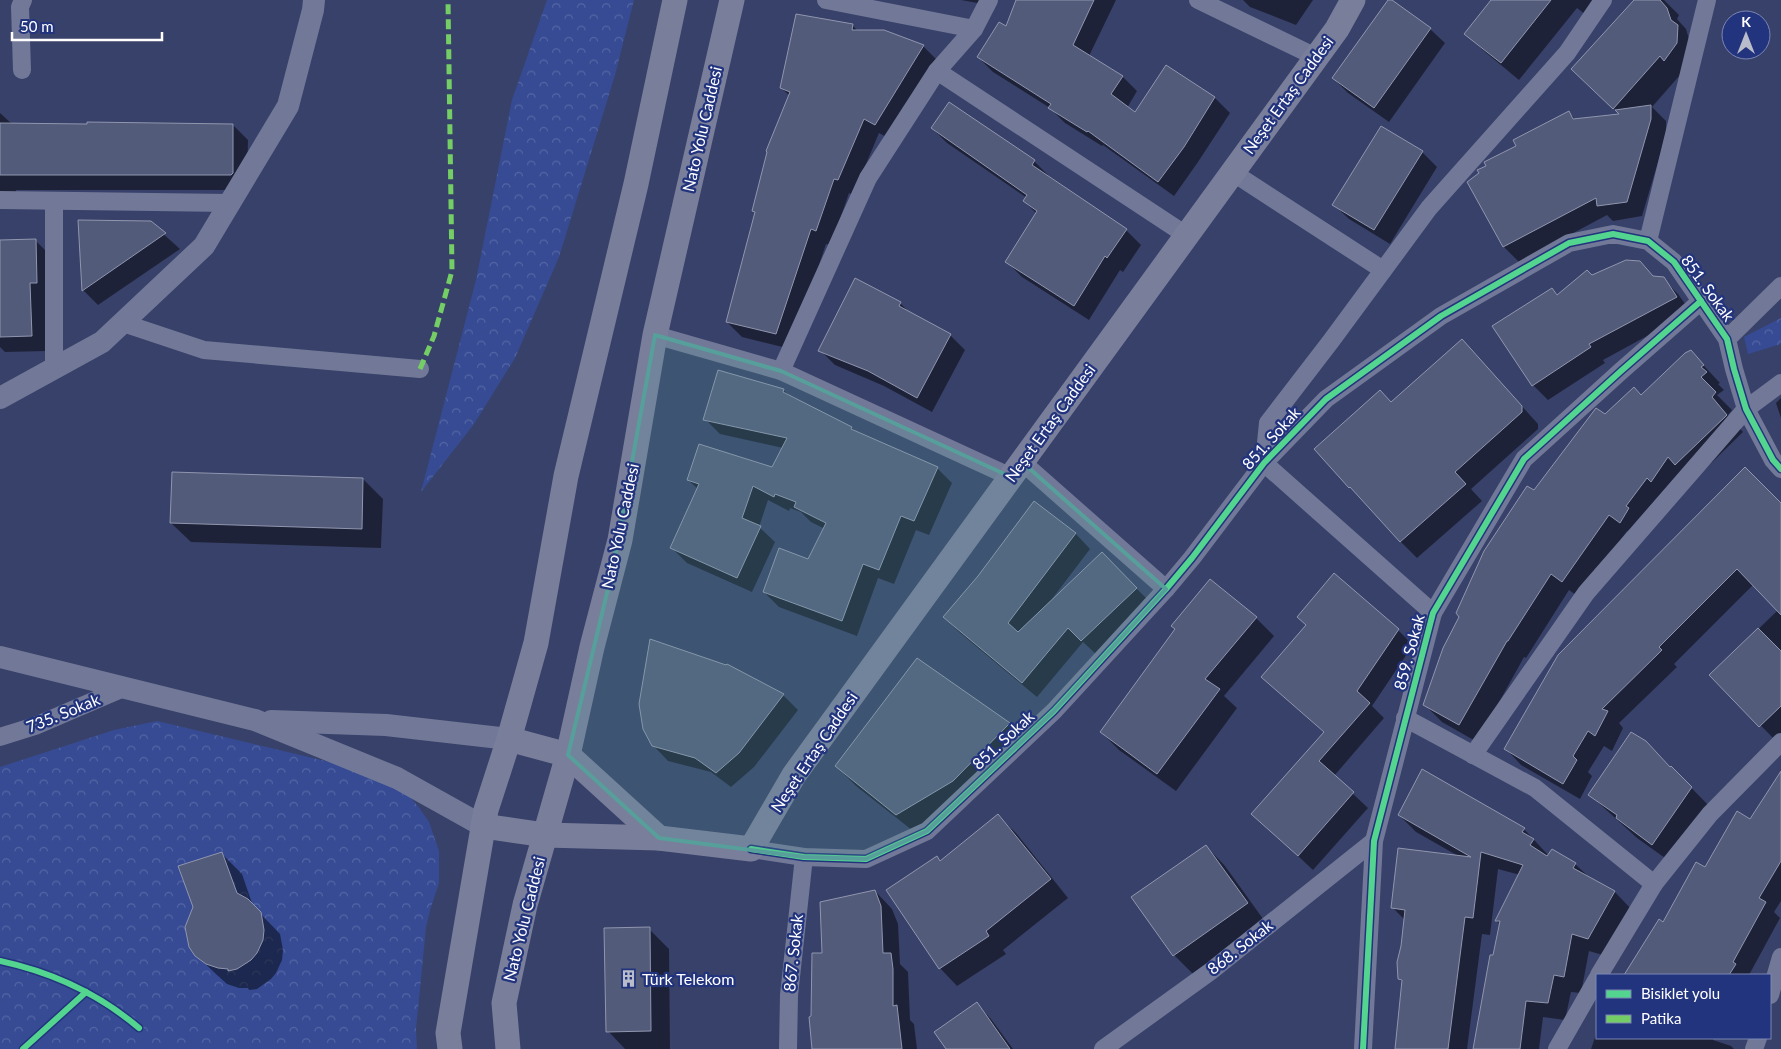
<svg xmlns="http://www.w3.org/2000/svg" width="1781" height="1049" font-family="Lato,sans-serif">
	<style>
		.forest { fill: url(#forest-crowns) }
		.shadow { fill: #0007 }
		.building { fill: #535b7b; stroke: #9096ae }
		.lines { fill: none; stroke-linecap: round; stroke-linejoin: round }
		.minor { stroke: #727998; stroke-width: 18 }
		.tertiary { stroke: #727998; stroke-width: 22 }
		.secondary { stroke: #797e9b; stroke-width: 25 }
		.quiet { stroke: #74ce65; stroke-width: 5; stroke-dasharray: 10 5; stroke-linecap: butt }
		.cycleway-casing { stroke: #23347e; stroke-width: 9 }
		.cycleway { stroke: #53d58f; stroke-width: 6 }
		.marked { fill: #579f9a; fill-opacity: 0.2; stroke: #579f9a; stroke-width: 4; stroke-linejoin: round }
		.labels { text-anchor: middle; stroke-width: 4.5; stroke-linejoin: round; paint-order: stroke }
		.street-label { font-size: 16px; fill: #fff; stroke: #23347e }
		.poi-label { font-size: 16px; fill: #fff; stroke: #23347e; text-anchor: start }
	</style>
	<defs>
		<pattern id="forest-crowns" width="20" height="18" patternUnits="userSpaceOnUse" patternTransform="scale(1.25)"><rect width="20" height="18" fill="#364b94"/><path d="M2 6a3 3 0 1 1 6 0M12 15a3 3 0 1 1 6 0" fill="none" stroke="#5466a4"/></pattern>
	</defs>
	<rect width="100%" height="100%" fill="#384169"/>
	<g class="forest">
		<polygon points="547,0 634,0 615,75 559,257 515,358 474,424 421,492 476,280 512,100"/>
		<polygon points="1781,318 1781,344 1748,354 1744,337"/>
		<polygon points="157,721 363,770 407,793 420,809 429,822 439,851 439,883 431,907 426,927 420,989 416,1029 417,1049 0,1049 0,767 114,730"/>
	</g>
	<g class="shadow">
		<polygon points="961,0 983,0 983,4"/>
		<polygon points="1017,0 1116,0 1089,56 1122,76 1137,91 1127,108 1135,114 1166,66 1215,98 1230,113 1198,162 1174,196 1103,145 1102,146 1065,123 1050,108 993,72 978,57 1007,28"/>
		<polygon points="1243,0 1313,0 1296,25 1250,7"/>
		<polygon points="1389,0 1430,29 1445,43 1389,122 1348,93 1333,78"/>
		<polygon points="1493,0 1600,0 1586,15 1577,8 1519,80 1484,51 1466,33"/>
		<polygon points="1635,0 1664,0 1679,15 1677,19 1686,29 1689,39 1680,75 1652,107 1666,121 1666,135 1642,216 1613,221 1607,215 1519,262 1504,247 1468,182 1569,113 1576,120 1621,115 1593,88"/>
		<polygon points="852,25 858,31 884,31 923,46 938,61 890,139 879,133 853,195 849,193 831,245 826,244 791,349 742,337 727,322 756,213 754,211 790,96 781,88"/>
		<polygon points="0,113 12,124 233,125 248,140 247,188 246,190 16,190 16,194 0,193"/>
		<polygon points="932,128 1034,161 1049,176 1126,230 1141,245 1123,272 1120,270 1089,320 1022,277 1007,262 1037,214 1024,201 1027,198 947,143"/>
		<polygon points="1422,152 1437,167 1390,244 1349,219 1334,205"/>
		<polygon points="150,222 180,249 98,305 83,290"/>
		<polygon points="35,240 50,255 52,298 45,298 47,351 5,352 0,347 0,241"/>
		<polygon points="1640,263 1655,278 1663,279 1678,294 1691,312 1603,360 1605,363 1548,400 1533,385 1552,289 1558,295 1592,276"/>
		<polygon points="900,303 909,312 950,335 965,350 932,412 884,386 835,365 820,350"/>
		<polygon points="1462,340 1538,424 1538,429 1471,489 1482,501 1417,558 1400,541"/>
		<polygon points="1691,352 1720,383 1718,384 1724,390 1717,395 1732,410 1728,415 1743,432 1693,481 1638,540 1627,531 1580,598 1569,590 1526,658 1524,657 1477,742 1442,722 1425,705 1534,492 1605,416 1642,397"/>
		<polygon points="783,390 790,396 852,428 856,432 937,468 952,483 929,535 916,530 894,584 878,578 857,636 779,607 764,592 809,561 825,529 811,522 801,512 790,508 789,511 768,500 759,527 775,542 752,592 687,563 672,548 698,489 688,480 773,469 783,448 720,434 705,419"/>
		<polygon points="1781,398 1781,418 1776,403"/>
		<polygon points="363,479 383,499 381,548 191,542 171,523"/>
		<polygon points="1034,503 1076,534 1090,549 1052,599 1053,600 1102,554 1151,603 1097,655 1083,642 1037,697 959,632 944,617 979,576"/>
		<polygon points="1781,505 1781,736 1776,741 1711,675 1778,610 1753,585 1674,664 1677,667 1619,723 1623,728 1612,751 1604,746 1588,772 1592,776 1580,799 1521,765 1506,749"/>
		<polygon points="1256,618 1274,636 1224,696 1237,708 1176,791 1119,750 1101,732"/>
		<polygon points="1398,630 1413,645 1372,706 1384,718 1334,776 1368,808 1313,870 1253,814 1325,733 1263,677"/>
		<polygon points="917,660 1009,724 1029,744 973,800 917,834 856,786 836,766"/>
		<polygon points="783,695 798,710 754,767 731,787 711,772 668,761 653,745"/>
		<polygon points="1671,767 1711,808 1672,863 1637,838 1590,795"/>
		<polygon points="1781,774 1781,901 1774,912 1780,918 1749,975 1626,975 1659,921 1664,923 1706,869 1751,820"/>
		<polygon points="1399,815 1524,829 1549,856 1575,864 1590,878 1615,892 1632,910 1606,956 1589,951 1581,993 1571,992 1565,1020 1543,1017 1539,1049 1474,1049 1500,924 1497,921 1520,875 1498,869 1490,935 1482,934 1467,1049 1396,1049 1403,983 1399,979 1405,920 1392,907 1460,857 1416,832"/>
		<polygon points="998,816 1016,833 1068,898 1003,950 1006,954 957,986 940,968 941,862"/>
		<polygon points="1206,846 1225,866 1266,923 1194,975 1174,955"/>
		<polygon points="222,854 242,874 253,906 280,934 283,950 282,960 276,973 271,979 257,989 249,990 248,988 239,988 227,984 217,975 196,955"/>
		<polygon points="875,891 892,909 898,924 900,964 908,972 910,1020 914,1024 917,1049 813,1049 812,1018 823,954"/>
		<polygon points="649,929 669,949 670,1049 625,1049 608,1031"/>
		<polygon points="977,1004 991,1019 1013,1049 948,1049"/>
		<polygon points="1597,1032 1597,1038 1714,1038 1713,1040 1731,1046 1734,1049 1591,1049"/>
	</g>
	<g class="building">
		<polygon points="1016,0 1094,0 1073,45 1123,76 1111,94 1135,112 1166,65 1215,97 1184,147 1158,182 1088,131 1087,132 1048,108 1051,104 977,57 999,22 1006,26"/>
		<polygon points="1388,0 1392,0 1431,28 1374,108 1332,78"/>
		<polygon points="1491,0 1551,0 1501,63 1464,34"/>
		<polygon points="1634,0 1660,0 1667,8 1671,20 1678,25 1677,43 1664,61 1660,56 1613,109 1571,69"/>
		<polygon points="796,14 853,24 852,30 884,30 924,45 875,125 864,119 838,180 834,179 816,231 811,229 776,334 726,322 755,212 752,211 767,152 766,151 790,92 780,88"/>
		<polygon points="949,102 1035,160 1032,165 1127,229 1107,258 1105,256 1074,306 1005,262 1037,211 1023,201 1027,195 931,128"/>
		<polygon points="1651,105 1651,119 1627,202 1597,206 1596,198 1503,247 1467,182 1479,173 1477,170 1486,166 1484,162 1516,146 1513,140 1569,111 1573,119 1619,114 1615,110"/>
		<polygon points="87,122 233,124 233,173 231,175 0,175 0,123 87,124"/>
		<polygon points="1381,126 1423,151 1374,230 1332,205"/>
		<polygon points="78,220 151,221 166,233 82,291"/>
		<polygon points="36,239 37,283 30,283 32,336 0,337 0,240"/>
		<polygon points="1626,260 1640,261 1653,276 1664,277 1677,297 1589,344 1591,347 1532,386 1492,326 1552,288 1557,295 1587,270 1592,275"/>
		<polygon points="855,278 901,302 899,306 951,334 917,398 868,371 818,351"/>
		<polygon points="1462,339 1522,406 1522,412 1455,472 1466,484 1400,542 1350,487 1349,488 1314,449 1380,390 1391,402"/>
		<polygon points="1691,350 1704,365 1701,367 1707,372 1701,377 1716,392 1712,397 1727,415 1675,465 1668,457 1651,482 1647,478 1626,506 1629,508 1620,523 1609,515 1562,582 1551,574 1508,641 1507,641 1459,725 1423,705 1443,648 1459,617 1456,613 1484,551 1527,486 1534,490 1596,408 1605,414 1634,387 1641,395 1685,353"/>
		<polygon points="718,370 784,389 783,392 852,427 851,429 938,467 914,521 901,516 879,570 863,564 842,621 763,592 779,548 808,559 826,523 794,507 796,502 775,494 774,497 753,486 742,518 761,526 737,578 670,548 699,484 687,480 699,444 772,467 787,438 703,420"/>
		<polygon points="1745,467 1781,503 1781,615 1737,569 1659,647 1662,650 1602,709 1608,711 1595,736 1588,731 1573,756 1577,760 1563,784 1504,749 1558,655"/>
		<polygon points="172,472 363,478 362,529 170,523"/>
		<polygon points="1034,501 1076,533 1008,623 1018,632 1102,552 1137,588 1081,641 1068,628 1022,683 943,617 978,576"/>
		<polygon points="1334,573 1399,629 1357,691 1370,703 1319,761 1354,792 1298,856 1251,814 1324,732 1261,677 1306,625 1297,617"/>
		<polygon points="1210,579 1257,617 1205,679 1220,689 1157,774 1100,732 1175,629 1171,626"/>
		<polygon points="1758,628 1781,651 1781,706 1759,727 1709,675"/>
		<polygon points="650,639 726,665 727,664 784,694 739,753 716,773 695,758 652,746 643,729 639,704"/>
		<polygon points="917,658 1010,723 953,781 896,815 835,766"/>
		<polygon points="1631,732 1646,741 1670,767 1671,766 1692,787 1652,845 1616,818 1617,815 1588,795"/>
		<polygon points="1422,769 1525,828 1522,832 1534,839 1530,845 1547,856 1552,849 1576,863 1573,868 1615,891 1588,939 1572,934 1564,977 1554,975 1548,1003 1526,1001 1520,1049 1473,1049 1490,955 1493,955 1500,921 1495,921 1523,865 1481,852 1473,918 1465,917 1448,1049 1395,1049 1402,980 1398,979 1397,962 1401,946 1405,910 1391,908 1398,848 1471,857 1398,815"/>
		<polygon points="1781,771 1781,861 1759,898 1766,902 1733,962 1736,964 1729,975 1624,975 1659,919 1663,922 1696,862 1705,867 1737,811 1750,819"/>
		<polygon points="998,814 1051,879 986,931 989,936 939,969 886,890 937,856 940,861"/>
		<polygon points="1206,845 1248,903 1173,956 1131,897"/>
		<polygon points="222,852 237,893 248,899 261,912 264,930 263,940 257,953 251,960 237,969 228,971 228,969 218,968 206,964 195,956 189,947 185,927 193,907 178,866"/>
		<polygon points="875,890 881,906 883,953 891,953 893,969 893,1006 897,1005 902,1049 812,1049 809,1017 811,1016 812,953 822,953 820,902"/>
		<polygon points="650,927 651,1031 606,1032 604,928"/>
		<polygon points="977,1002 1010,1049 946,1049 934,1032"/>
	</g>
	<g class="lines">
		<g class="minor">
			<polyline points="826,0 974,29"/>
			<polyline points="989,0 974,29 937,71 868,178 781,371 1011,477"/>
			<polyline points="1198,0 1316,57"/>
			<polyline points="22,70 20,7 23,0"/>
			<polyline points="937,71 1186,235"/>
			<polyline points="1232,172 1383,270"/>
			<polyline points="0,200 229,203"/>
			<polyline points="54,201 54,368"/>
			<polyline points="1648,241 1707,0"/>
			<polyline points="123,323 204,350 420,369"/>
			<polyline points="655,335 781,371"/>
			<polyline points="1727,339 1781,286"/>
			<polyline points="1022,462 1166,589"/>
			<polyline points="1433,613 1264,463 1268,423 1331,341 1429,208 1567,53 1603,0"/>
			<polyline points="1405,718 1535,788 1654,884"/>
			<polyline points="0,737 35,726 126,687"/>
			<polyline points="1473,755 1586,593 1746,409 1781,383"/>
			<polyline points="751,849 804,857 866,859 927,831 1054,711 1166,589 1192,558 1264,463 1326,399 1441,316 1569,243 1613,234 1648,241 1674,262 1727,339 1734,369 1746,409 1773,460 1781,469"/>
			<polyline points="1599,975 1654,884 1710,814 1781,742"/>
			<polyline points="1770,995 1781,957"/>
			<polyline points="788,1049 789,995 804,857"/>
			<polyline points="1103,1049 1211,971 1374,841"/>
			<polyline points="1363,1049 1374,841 1433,613 1524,459 1621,371 1701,301"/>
			<polyline points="1557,1049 1597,979"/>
			<polyline points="1754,1049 1758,1038"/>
		</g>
		<g class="tertiary">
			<polyline points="0,398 102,342 204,246 288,106 313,10 314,0"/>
			<polyline points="0,657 255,720 397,778 483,826"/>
			<polyline points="271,721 386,725 509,739"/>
		</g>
		<g class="secondary">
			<polyline points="509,739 568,755 659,838"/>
			<polyline points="483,826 545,835 659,838 751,849 794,775 1337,29 1353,0"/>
			<polyline points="450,1049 448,1033 486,810 509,739 536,643 566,476 636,184 675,0"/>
			<polyline points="508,1049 504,1003 525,905 568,755 592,647 620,540 655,335 732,0"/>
		</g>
		<polyline class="quiet" points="420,369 434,336 452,271 448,0"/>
		<defs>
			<g id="cycleway">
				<polyline points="751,849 804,857 866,859 927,831 1054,711 1166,589 1192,558 1264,463 1326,399 1441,316 1569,243 1613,234 1648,241 1674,262 1727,339 1734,369 1746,409 1773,460 1781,469"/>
				<path d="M0 961C51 972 99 994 139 1028"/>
				<polyline points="23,1049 86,992"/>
				<polyline points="1363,1049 1374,841 1433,613 1524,459 1621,371 1701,301"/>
			</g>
		</defs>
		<use href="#cycleway" class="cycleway-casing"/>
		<use href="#cycleway" class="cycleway"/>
	</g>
	<path class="marked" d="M655 335 781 371 1011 477 1022 462 1166 589 1054 711 927 831 866 859 804 857 659 838 568 755 612 572Z"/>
	<defs>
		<symbol id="building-bare" viewBox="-9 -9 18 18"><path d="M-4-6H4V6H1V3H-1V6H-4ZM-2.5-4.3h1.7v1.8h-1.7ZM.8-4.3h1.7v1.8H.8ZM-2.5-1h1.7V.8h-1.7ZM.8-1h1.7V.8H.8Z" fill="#b9bcca" stroke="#23347e" stroke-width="2.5" paint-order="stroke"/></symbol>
	</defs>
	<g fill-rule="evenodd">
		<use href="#building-bare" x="616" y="966" width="25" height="25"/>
	</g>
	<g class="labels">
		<g class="street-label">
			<text transform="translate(1288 95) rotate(-54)" y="6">Neşet Ertaş Caddesi</text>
			<text transform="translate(702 129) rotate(-77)" y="6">Nato Yolu Caddesi</text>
			<text transform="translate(1708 288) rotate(54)" y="6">851. Sokak</text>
			<text transform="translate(1050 423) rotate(-54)" y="6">Neşet Ertaş Caddesi</text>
			<text transform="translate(1271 438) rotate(-48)" y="6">851. Sokak</text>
			<text transform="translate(620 526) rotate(-78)" y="6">Nato Yolu Caddesi</text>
			<text transform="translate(1409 652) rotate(-75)" y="6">859. Sokak</text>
			<text transform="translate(63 713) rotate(-22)" y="6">735. Sokak</text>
			<text transform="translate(1003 740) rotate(-43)" y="6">851. Sokak</text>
			<text transform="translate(814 752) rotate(-56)" y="6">Neşet Ertaş Caddesi</text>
			<text transform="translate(524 919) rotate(-76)" y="6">Nato Yolu Caddesi</text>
			<text transform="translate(1240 947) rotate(-38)" y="6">868. Sokak</text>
			<text transform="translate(793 953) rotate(-84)" y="6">867. Sokak</text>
		</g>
		<g class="poi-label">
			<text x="642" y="985">Türk Telekom</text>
		</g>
	</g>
	<rect x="1596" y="974" width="175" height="65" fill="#23347e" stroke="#7b85b2"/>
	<rect x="1606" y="990" width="25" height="8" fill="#53d58f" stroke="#7b85b2"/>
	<text x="1641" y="999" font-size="15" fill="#ffffff">Bisiklet yolu</text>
	<rect x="1606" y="1015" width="25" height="8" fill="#74ce65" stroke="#7b85b2"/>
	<text x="1641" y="1024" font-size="15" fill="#ffffff">Patika</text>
	<g transform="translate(1746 35)"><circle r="24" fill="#23347e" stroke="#7b85b2"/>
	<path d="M0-4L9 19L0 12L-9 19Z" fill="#b9bcca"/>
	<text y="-8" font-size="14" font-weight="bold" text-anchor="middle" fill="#ffffff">K</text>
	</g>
	<path d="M12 32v8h150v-8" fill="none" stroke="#ffffff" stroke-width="2.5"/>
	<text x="20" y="32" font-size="15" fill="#ffffff" stroke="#23347e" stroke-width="4" paint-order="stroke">50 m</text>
</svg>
